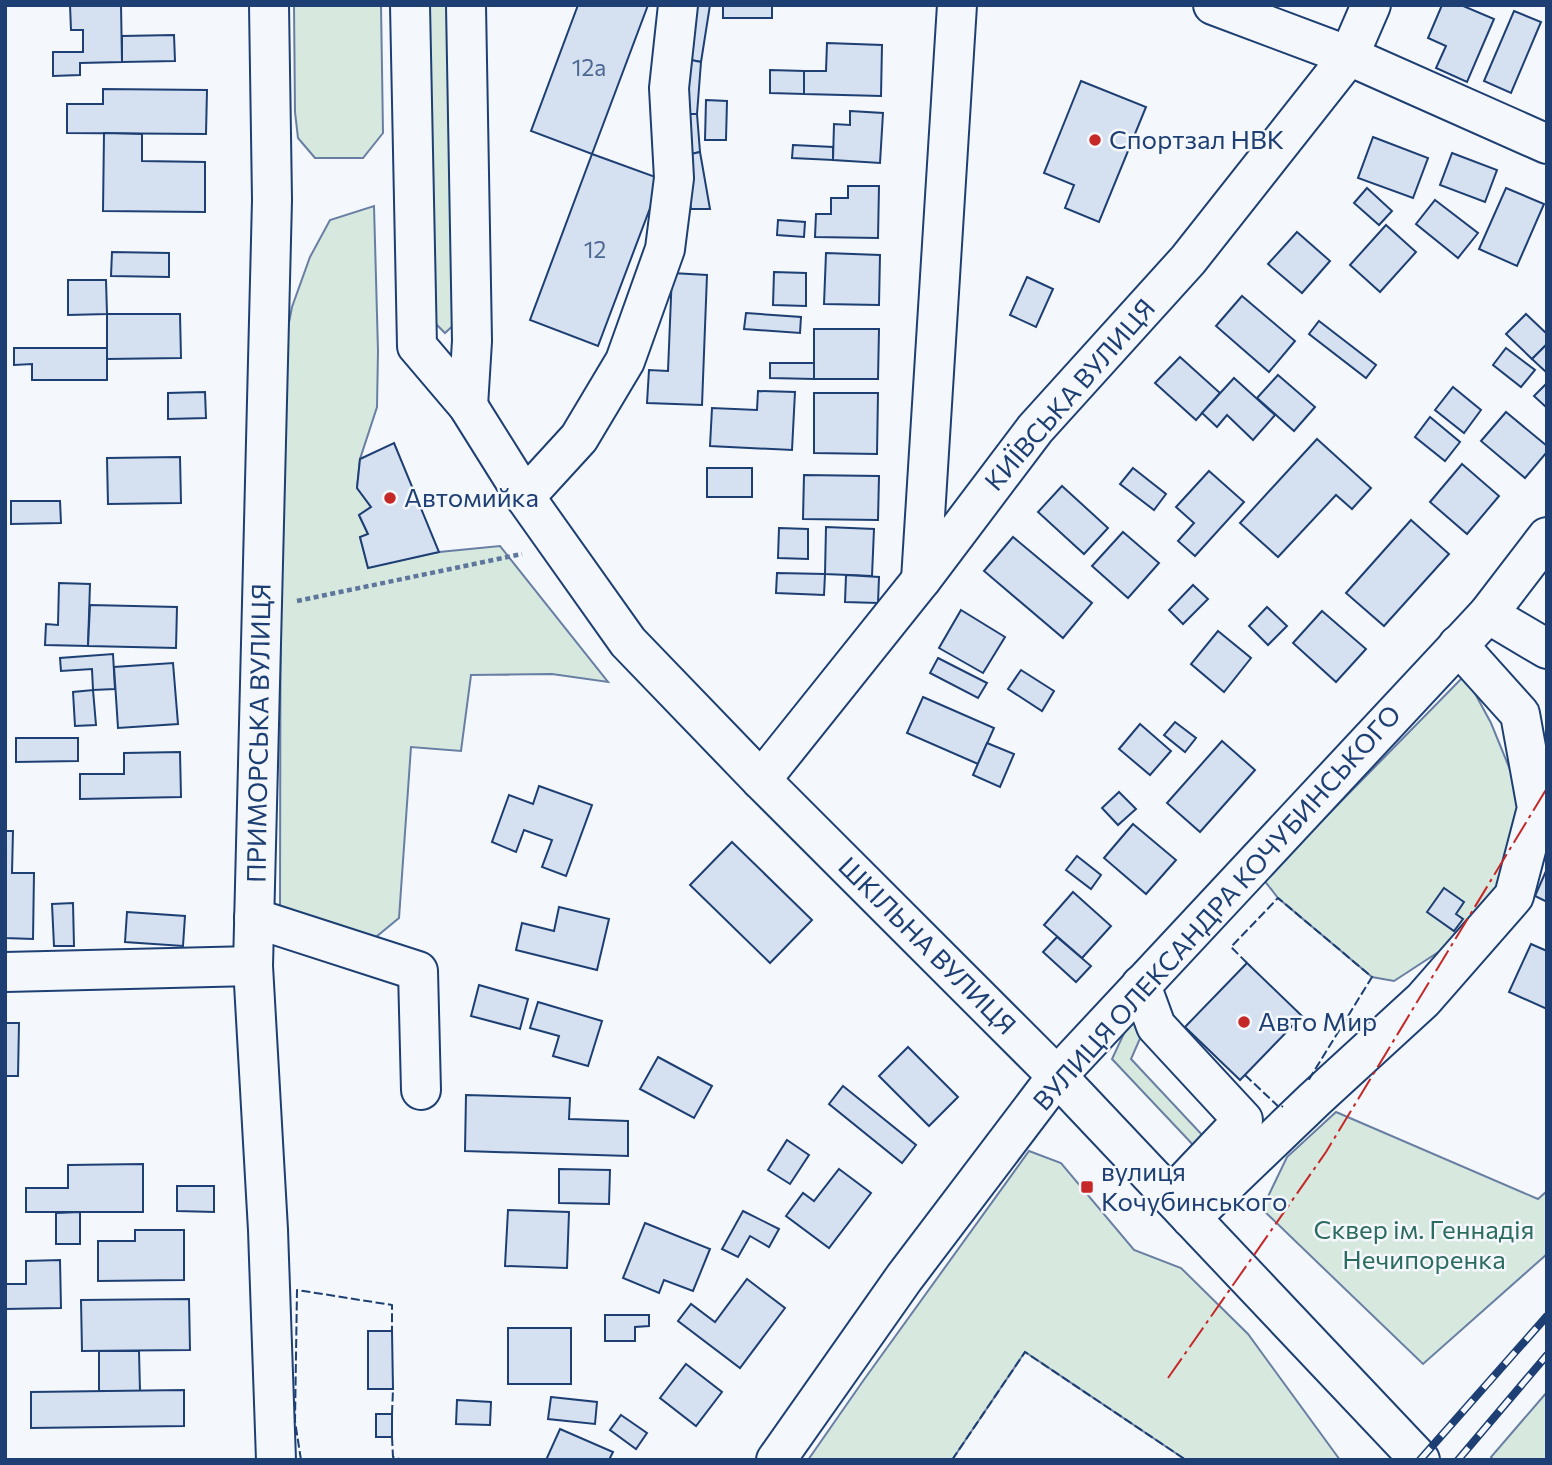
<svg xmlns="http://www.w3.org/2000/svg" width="1552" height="1465" font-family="Commissioner,sans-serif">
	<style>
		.green { fill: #d7e8df; stroke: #687fa3; stroke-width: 2 }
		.building { fill: #d5e0f0; stroke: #1d3f73; stroke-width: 2 }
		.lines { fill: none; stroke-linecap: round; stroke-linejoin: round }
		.minor-casing { stroke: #1d3f73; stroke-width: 42 }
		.major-casing { stroke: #1d3f73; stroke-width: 42 }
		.path { stroke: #5e769c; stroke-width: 4.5; stroke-dasharray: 5 3.5; stroke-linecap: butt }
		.minor { stroke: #f4f7fb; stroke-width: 38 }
		.major { stroke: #f4f7fb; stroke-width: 38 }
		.rail-casing { stroke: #1d3f73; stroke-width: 8 }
		.rail { stroke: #f4f7fb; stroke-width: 5; stroke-dasharray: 16; stroke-linecap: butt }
		.fence { stroke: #1d3f73; stroke-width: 2; stroke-dasharray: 9 3.5; stroke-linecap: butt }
		.power { stroke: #c62828; stroke-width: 2; stroke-dasharray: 24 5 3.5 5; stroke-linecap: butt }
		.poi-dot { fill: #c62828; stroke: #f4f7fb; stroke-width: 2.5 }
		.labels { text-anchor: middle; stroke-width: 5; stroke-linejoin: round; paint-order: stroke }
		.number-label { font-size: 23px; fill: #4b6792 }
		.poi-label { font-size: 26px; fill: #1d3f73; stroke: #f4f7fb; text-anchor: start }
		.street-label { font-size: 26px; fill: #1d3f73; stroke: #f4f7fb }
		.park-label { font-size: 26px; fill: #2c6c60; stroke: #f4f7fb }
	</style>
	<rect width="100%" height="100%" fill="#f4f7fb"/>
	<g class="green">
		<polygon points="294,5 381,5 383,133 363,158 315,158 298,138 295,112"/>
		<polygon points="424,5 451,5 459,320 445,333 432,320"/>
		<polygon points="374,206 378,351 377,407 360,459 357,488 371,507 359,515 368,534 360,537 368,567 439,552 500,546 608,682 552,674 471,675 461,751 411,747 399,918 371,941 280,908 281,363 292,307 310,257 330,220"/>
		<polygon points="1465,675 1491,723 1511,772 1521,824 1505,887 1463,936 1394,981 1372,977 1278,898 1264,880"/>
		<polygon points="1132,1016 1145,1027 1131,1059 1205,1138 1196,1148 1112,1059"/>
		<polygon points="1336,1112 1538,1199 1547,1191 1547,1254 1423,1364 1262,1209 1287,1157"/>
		<polygon points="1029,1151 1061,1163 1134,1250 1181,1268 1248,1334 1340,1460 1186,1460 1025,1352 952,1460 808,1460 863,1381"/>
		<polygon points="1547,1392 1547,1460 1493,1460 1491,1457"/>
	</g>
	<g class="building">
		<polygon points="70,5 121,5 122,62 80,63 80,75 53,76 53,52 83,52 83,30 71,30"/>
		<polygon points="578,5 648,5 592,154 531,131"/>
		<polygon points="695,5 710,5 701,62 686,59"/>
		<rect x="723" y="5" width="49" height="13"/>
		<polygon points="1442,5 1461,5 1494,19 1467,82 1436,68 1446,46 1428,38"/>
		<polygon points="1514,11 1541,22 1511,93 1484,81"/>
		<polygon points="174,35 175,61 122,62 122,36"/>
		<polygon points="827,43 882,45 881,96 804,94 804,71 826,71"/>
		<polygon points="686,59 701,62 697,114 679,114"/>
		<polygon points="770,70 804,71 804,94 770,93"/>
		<polygon points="1081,81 1146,107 1099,222 1065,208 1074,185 1044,173"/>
		<polygon points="103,89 207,90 206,134 67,133 67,104 103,104"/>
		<polygon points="706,100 727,101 726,140 705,140"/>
		<polygon points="850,111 883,113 880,163 833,160 834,124 850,125"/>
		<polygon points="679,114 697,114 700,152 682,156"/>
		<polygon points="104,133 142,134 142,161 205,162 205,212 103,211"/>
		<polygon points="1373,137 1428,158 1413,198 1358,178"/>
		<polygon points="793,145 833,147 833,160 792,158"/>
		<polygon points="700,152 710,209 691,209 682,156"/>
		<polygon points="1452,153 1497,170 1485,202 1440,185"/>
		<polygon points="592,154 661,179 598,346 530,320"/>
		<polygon points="848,186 879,186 878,238 815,237 816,214 831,214 831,198 848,198"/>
		<polygon points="1367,188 1392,211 1379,225 1354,203"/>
		<polygon points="1506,188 1544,204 1517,266 1479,249"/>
		<polygon points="1435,200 1478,233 1458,258 1416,224"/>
		<polygon points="778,220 805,222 804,237 777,235"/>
		<polygon points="1386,225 1416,252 1380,292 1350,265"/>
		<polygon points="1297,232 1330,261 1302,293 1268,264"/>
		<polygon points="112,252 169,253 169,277 111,276"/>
		<polygon points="826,253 880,255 879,305 824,304"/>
		<polygon points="774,272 806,273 806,306 773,305"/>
		<polygon points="672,273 707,275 702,405 647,403 649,370 668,371"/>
		<polygon points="1027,277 1053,289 1036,327 1010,315"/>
		<polygon points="68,280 106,280 107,314 68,315"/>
		<polygon points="1242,296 1295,341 1269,372 1216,326"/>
		<polygon points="746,313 801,317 800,333 744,329"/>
		<polygon points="107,314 180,314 181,358 107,359"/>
		<polygon points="1526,314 1547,334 1547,344 1532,359 1506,334"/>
		<polygon points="1319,321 1376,365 1366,378 1309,334"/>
		<polygon points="814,329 879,329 878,379 814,379"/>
		<polygon points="1547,344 1547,373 1532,359"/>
		<polygon points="14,348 107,348 107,380 32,380 32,364 14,365"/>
		<polygon points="1506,348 1535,370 1521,387 1493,365"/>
		<polygon points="1180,357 1220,393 1196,420 1155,383"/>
		<polygon points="770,363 814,363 814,379 770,378"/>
		<polygon points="1278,375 1315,407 1294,431 1257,398"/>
		<polygon points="1234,378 1275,415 1253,440 1227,415 1217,427 1202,413"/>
		<polygon points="1547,383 1547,408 1534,396"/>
		<polygon points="1453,387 1481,410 1464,433 1435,410"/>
		<polygon points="758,391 795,392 792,450 710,446 712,408 757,410"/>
		<polygon points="205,392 206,418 168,419 168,393"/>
		<polygon points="814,393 878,393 877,454 814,453"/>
		<polygon points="1506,412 1547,446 1547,452 1525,478 1481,441"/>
		<polygon points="1430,417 1460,442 1445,461 1415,437"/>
		<polygon points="1317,439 1371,488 1352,509 1336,495 1278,557 1240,523"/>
		<polygon points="394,443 439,552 368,568 360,537 368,534 359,515 371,507 357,488 360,459"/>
		<polygon points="180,457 181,503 108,504 107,458"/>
		<polygon points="1462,464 1499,496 1467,534 1430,502"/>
		<rect x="707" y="468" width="45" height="29"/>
		<polygon points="1133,468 1166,494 1154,510 1120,484"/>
		<polygon points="1209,471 1244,502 1195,556 1178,541 1194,523 1176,507"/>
		<polygon points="804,475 879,476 878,520 803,519"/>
		<polygon points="1062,486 1108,528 1084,554 1038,512"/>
		<polygon points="11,501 60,501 61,523 11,524"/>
		<polygon points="1411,520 1449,554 1384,626 1346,593"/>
		<polygon points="826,527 874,529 872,576 825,574"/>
		<polygon points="779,528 808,529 808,559 778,558"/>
		<polygon points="1123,532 1159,563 1128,598 1092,566"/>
		<polygon points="1013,537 1092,603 1063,638 984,571"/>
		<polygon points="777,573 825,574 824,595 776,593"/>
		<polygon points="846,575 879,577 878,603 845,602"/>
		<polygon points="59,583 90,584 88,646 45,645 46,624 58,625"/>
		<polygon points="1193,585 1208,599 1183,624 1169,610"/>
		<polygon points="90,605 177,607 176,648 88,646"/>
		<polygon points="1267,607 1287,626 1268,645 1249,626"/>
		<polygon points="961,610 1005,637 983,673 939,648"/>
		<polygon points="1322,611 1366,649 1336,682 1293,643"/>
		<polygon points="1218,631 1251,658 1224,692 1191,664"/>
		<polygon points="113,654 115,689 93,690 92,669 61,671 60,658"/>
		<polygon points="938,658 987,683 978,698 930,673"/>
		<polygon points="173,663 178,724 118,728 114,667"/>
		<polygon points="1021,670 1054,691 1042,711 1008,689"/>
		<polygon points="93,690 96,725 75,726 73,692"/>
		<polygon points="923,697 994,728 978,764 907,733"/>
		<polygon points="1175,722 1196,738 1185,752 1164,735"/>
		<polygon points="1140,724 1171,751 1150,775 1119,749"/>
		<polygon points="16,738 78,738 78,761 16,762"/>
		<polygon points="1222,741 1255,770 1200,832 1167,803"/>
		<polygon points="987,743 1014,754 1000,787 973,775"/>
		<polygon points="180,752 181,797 80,799 80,774 124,774 124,753"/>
		<polygon points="539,786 592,805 566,876 542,867 552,840 524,830 516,852 492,842 509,795 533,804"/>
		<polygon points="1119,792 1136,809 1118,825 1102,808"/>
		<polygon points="1133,824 1176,860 1146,894 1104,858"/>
		<polygon points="5,831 13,831 12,873 34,873 33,939 5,938"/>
		<polygon points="732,842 812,920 770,963 690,885"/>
		<polygon points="1077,856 1101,875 1091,889 1066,870"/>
		<polygon points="1546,871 1547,871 1547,902 1535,896"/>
		<polygon points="1444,888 1464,902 1456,914 1463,919 1454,931 1427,912"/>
		<polygon points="1073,892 1111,926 1082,958 1044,925"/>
		<polygon points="73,903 74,946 54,946 52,904"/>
		<polygon points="559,907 609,919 597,970 516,950 522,923 554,931"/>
		<polygon points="127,912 185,916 183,946 125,942"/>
		<polygon points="1057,937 1091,966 1076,982 1043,952"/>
		<polygon points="1531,944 1547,951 1547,1009 1509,992"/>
		<polygon points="1247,963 1302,1016 1240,1080 1185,1027"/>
		<polygon points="479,985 528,999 520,1029 471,1016"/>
		<polygon points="538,1002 602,1021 588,1066 553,1056 559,1036 530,1028"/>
		<polygon points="5,1023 19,1023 18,1076 5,1076"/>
		<polygon points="908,1047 958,1097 929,1126 879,1076"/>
		<polygon points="658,1057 712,1086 694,1118 640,1089"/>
		<polygon points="843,1086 916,1145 902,1163 829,1104"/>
		<polygon points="466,1095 570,1098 569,1119 628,1121 628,1156 465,1151"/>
		<polygon points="787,1140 809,1155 790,1184 768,1170"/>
		<polygon points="143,1164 143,1212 26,1212 26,1188 68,1188 68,1165"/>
		<polygon points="559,1169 610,1170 609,1204 559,1203"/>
		<polygon points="839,1169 871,1193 829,1248 786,1216 803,1193 814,1201"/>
		<polygon points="177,1186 214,1186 214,1212 177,1211"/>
		<polygon points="508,1210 569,1212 567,1268 505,1266"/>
		<polygon points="743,1211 779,1229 769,1247 750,1236 738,1257 722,1249"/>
		<polygon points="80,1212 80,1244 56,1244 56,1213"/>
		<polygon points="645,1223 710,1249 693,1291 664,1280 659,1293 623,1278"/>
		<polygon points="135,1230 184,1230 184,1280 98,1281 98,1241 135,1241"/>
		<polygon points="60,1260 61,1308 5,1309 5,1284 26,1284 26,1261"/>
		<polygon points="747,1279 785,1308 740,1368 678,1321 691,1304 715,1322"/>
		<polygon points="189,1299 190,1350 82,1351 81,1300"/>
		<polygon points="605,1315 649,1315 649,1326 635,1327 635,1341 605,1341"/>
		<rect x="508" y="1328" width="63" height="56"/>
		<polygon points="368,1331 392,1331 393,1389 368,1389"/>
		<polygon points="99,1351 139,1351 140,1391 99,1391"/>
		<polygon points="686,1364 722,1392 696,1426 660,1398"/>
		<polygon points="184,1390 184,1426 31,1428 31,1392"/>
		<polygon points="551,1397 597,1402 595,1424 548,1419"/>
		<polygon points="457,1400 491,1402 490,1425 456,1424"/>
		<rect x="376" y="1414" width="16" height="23"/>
		<polygon points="621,1415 647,1433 636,1449 610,1430"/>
		<polygon points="560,1429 613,1452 609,1460 546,1460"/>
	</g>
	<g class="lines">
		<defs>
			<g id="minor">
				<polyline points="269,5 272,200 253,966 268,1230 276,1460"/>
				<polyline points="1213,5 1349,56 1547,144"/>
				<polyline points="525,497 579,438 625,361 665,249 674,178 669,88 678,5"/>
				<polyline points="921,580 957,5"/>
				<polyline points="1488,614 1547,649"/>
				<polyline points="761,780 921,580 1035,429 1188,260 1349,56 1371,5"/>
				<polyline points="254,918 418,971 421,1090"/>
				<polyline points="5,972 253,966"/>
				<polyline points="1141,985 1156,1026 1243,1120 1171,1196"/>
				<polyline points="1191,1218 1315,1099 1423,1000 1514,896 1537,808 1520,714 1458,645"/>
				<polyline points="776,1460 904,1278 1057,1076 1488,614 1547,537"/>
			</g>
			<g id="major">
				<polyline points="410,5 417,346 468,406 525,497 628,642 761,780 1057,1076 1420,1460"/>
				<polyline points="466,5 472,341 468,406"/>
			</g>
		</defs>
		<use href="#minor" class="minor-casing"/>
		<use href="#major" class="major-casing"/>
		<polyline class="path" points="297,601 522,554"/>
		<use href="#minor" class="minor"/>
		<use href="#major" class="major"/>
		<defs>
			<g id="rail">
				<polyline points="1420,1460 1547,1316"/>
				<polyline points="1458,1460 1547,1355"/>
			</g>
		</defs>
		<use href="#rail" class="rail-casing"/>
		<use href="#rail" class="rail"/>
		<g class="fence">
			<polyline points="1247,963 1231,947 1278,898 1372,977 1308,1081"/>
			<polyline points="1245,1075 1280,1108 1283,1106"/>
			<polyline points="392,1414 393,1389"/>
			<polyline points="392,1437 393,1457 402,1460"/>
			<polyline points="301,1460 295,1421 297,1290 392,1305 392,1331"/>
			<polyline points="952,1460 1025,1352 1186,1460"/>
		</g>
		<polyline class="power" points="1168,1378 1326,1152 1547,788"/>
	</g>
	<g class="poi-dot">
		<circle cx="1095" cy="140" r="7"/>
		<circle cx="390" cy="498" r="7"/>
		<circle cx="1244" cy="1022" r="7"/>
		<rect x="1080" y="1180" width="14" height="14" rx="3.5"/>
	</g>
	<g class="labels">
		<g class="number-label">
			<text x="589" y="76">12а</text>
			<text x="595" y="258">12</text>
		</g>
		<g class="poi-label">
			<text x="1109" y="149">Спортзал НВК</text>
			<text x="404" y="507">Автомийка</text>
			<text x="1258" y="1031">Авто Мир</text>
			<text x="1101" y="1181">вулиця<tspan x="1101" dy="30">Кочубинського</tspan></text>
		</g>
		<g class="street-label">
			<text transform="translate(1070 395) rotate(-49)" y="9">КИЇВСЬКА ВУЛИЦЯ</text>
			<text transform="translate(259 733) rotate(-89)" y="9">ПРИМОРСЬКА ВУЛИЦЯ</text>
			<text transform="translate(1217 908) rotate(-48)" y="9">ВУЛИЦЯ ОЛЕКСАНДРА КОЧУБИНСЬКОГО</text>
			<text transform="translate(927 946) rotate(45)" y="9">ШКІЛЬНА ВУЛИЦЯ</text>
		</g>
		<g class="park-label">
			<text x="1424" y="1239">Сквер ім. Геннадія<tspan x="1424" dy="30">Нечипоренка</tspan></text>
		</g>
	</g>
	<rect width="1552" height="1465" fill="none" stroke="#1d3f73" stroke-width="14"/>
</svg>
